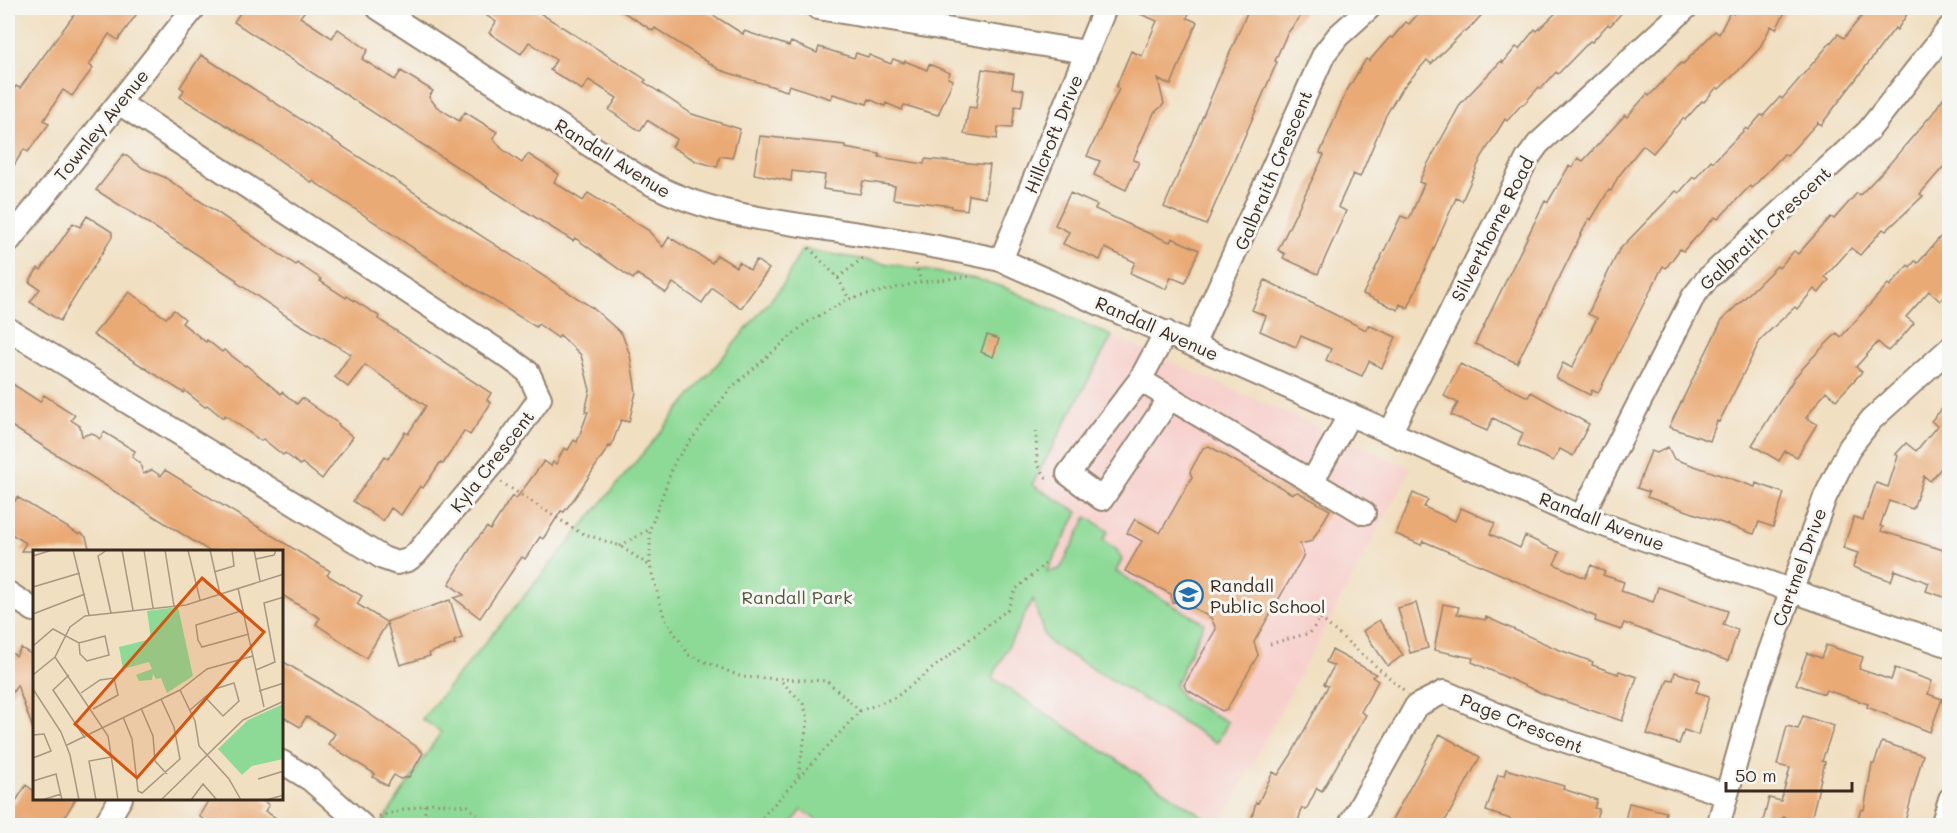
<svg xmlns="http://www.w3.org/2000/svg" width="1957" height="833" font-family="Mali,sans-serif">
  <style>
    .built { fill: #f7d0cc }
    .green { fill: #8dda97; stroke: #64825a; stroke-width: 1.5 }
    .building { fill: #eaaa76 }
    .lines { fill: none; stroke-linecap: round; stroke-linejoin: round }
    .minor-casing { stroke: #968470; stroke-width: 26 }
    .path { stroke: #968470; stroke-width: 3; stroke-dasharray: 1.5 4.5; stroke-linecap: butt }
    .minor { stroke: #fff; stroke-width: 22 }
    .labels { text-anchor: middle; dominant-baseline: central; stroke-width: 6; stroke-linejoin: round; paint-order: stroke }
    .street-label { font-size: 18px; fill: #3b2a1e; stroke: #f6f6f2 }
    .poi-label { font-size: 18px; fill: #3b2a1e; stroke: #f6f6f2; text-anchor: start }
    .park-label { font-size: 18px; fill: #50563c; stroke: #f6f6f2 }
    .inset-road { fill: none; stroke: #a89780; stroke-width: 1.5 }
    .view { fill: #d7540e; fill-opacity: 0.15; stroke: #d7540e; stroke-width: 3 }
    .inset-edge { fill: none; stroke: #3b2a1e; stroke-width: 3 }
  </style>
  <rect width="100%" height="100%" fill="#f6f6f2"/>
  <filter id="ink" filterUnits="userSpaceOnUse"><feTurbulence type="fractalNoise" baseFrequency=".0167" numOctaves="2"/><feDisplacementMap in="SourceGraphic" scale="12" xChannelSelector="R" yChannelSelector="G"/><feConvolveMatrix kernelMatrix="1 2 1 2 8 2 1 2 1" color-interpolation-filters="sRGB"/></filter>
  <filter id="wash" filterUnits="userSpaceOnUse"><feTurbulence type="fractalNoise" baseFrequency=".008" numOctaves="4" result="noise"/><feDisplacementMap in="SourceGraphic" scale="24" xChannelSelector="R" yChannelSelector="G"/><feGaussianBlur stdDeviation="1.35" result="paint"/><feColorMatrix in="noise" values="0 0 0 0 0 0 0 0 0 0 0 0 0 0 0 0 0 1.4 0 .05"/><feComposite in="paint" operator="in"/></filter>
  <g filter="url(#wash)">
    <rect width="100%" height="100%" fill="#f1dfc1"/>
    <!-- built -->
    <path class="built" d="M1112,336l299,132 -192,357 -227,-147 86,-166 -46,-27z
      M802,810l23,15 -36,1z"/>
    <!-- green -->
    <path class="green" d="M802,249l175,30 29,9 106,48 -80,149 46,27 -31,60 13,-3 27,-52 21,14 -5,9 14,10 5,9 -6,13 88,51 -29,62 7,13 46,24 -11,21 -166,-99 -7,-9 -11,-36 -41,79 224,147 -391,1 -23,-16 -13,16h-409l61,-94 -19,-13 360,-433z"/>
    <g id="blocks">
      <!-- building -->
      <path class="building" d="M79,8h62l-23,32 -9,-6 -20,31 4,3 -21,28 -9,-6 -19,30 5,4 -21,28 -4,-3 -16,26v-76l8,-13 4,2z
        M243,8h64l-7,9 32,21 6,-9 13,9 17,12 -6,9 33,21 6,-9 32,20 -4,6 8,10 22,14 6,-9 32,20 -4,6 9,11 20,14 6,-9 31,20 -5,8 29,19 5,-8 60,37 15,17 6,-10 43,26 5,-8 19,12 3,-5 11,8 6,-10 13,9 -28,39 -29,-20 -10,15 -29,-20 -7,10 -29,-19 -4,5 -58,-41 -2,3 -59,-37 -280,-182z
        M475,8h57l107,67 7,5 -2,2 48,32 48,15 -8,29 -12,-2 -3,11 -21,-6 -24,-14 5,-8 -30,-19 -7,11 -31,-21 8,-12 -28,-18 -7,10 -14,-9 -18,-11 6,-10 -27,-18 -8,12 -32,-21 7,-11z
        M617,8h85l41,26 1,-3 45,15 2,-4 26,11 2,-6 35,11 2,-5 12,4 1,-2 22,9 2,-5 11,4 1,-2 22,9 2,-6 21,9 -2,5 5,2 -15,35 -34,-10 -2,5 -16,-7 -1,3 -16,-7 -2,5 -34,-10 -2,5 -42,-14 -2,6 -67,-21 -65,-42 -2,3z
        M1126,8h65l-4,10 10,4 -26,63 -13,-6 6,25 -10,9 -21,47 6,2 -13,28 -32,-15 6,-14 -13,-5 32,-67 -3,-2 15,-36 11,5 15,-35z
        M1249,8h58l-20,26 -12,27 2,1 -71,163 -42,-18z
        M1423,8h65l-22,24 -2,-1 -33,33 -4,-4 -26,30 -15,25 -26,62 -7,-3 -15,33 8,4 -28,63 -35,-16 2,-4 -7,-4 46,-95 -4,-2 26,-61 20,-33 3,2 21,-24 2,1 14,-16 3,2z
        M1561,8h65l-16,18 -2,-2 -16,18 -2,-1 -32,33 -2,-2 -15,17 -2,-2 -16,18 -1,-1 -15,17 -2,-2 -24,39 -19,43 -6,-3 -48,110 -8,-4 -2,6 -35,-16 38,-78 8,3 15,-35 -5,-2 7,-15 35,-64 40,-42 2,2 13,-16 3,2 16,-20 2,2z
        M1736,8h40l9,4 -9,17 -5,-3 -12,23 -21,22 -19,18 -2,-2 -13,15 -2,-1 -17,19 -2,-2 -30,35 -10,-8 -25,32 -7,14 -2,-1 -18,30 -2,-2 -72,145 -42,-19 70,-143 3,1 21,-36 3,2 6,-10 5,3 42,-46 2,2 20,-23 2,2 32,-33 2,1 32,-33 4,3 11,-22 3,2z
        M1868,8h43l-14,22 -2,-2 -74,97 -3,-3 -31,34 -3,-2 -32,34 -2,-2 -32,33 -3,-2 -32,34 -3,-2 -14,19 -3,-2 -65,127 -6,-3 -2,5 -34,-17 7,-15 9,5 25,-50 -9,-4 31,-64 57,-59 3,2 14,-16 2,2 16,-19 2,2 33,-34 2,2 13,-15 2,1 17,-19 2,2 56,-65 6,4z
        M201,55l392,253 29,26 8,21 6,37 -7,30 -8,-2 -10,27 -2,-1 -33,50 -12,16 -3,-1 -18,28 -3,-2 -15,22 -3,-2 -5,7 -37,54 -26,-20 10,-3 -15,-11 25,-41 13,-16 3,3 22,-34 4,3 28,-38 7,5 2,-4 3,2 8,-16 4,2 6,-10 3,2 11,-30h-3l5,-22 -9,-35 -21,-20 -2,3 -20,-14 -2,3 -63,-39 -160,-107 -1,2 -57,-40 -75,-46 4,-7 -4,-3z
        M982,69l32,5 -2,14 12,2 -3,17 -6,-1 -3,22 -14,-1 -1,12 -33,-5 5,-27 7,1z
        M1950,88v71l-30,35 3,2 -37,35 -3,-2 -23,26 -9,-7 -26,29 4,3 -10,13 -5,-4 -17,20 -2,-2 -34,32 -42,83 -2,-1 -7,20 -41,-14 53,-107 55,-54 2,2 15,-17 4,3 33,-37 3,2 23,-26 3,2 25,-26 48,-56z
        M760,136l85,9v3l35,6 -1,3 45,7 1,-5 65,6 -5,33 -16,-3 -2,15 -15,-2v-2l-59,-7 2,-13 -32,-5 -3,13 -37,-5 2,-14 -33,-4 -1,10 -37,-7z
        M124,154l19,14 21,9 132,88 1,-2 24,16 -1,2 26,17 1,-2 32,20 -1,3 113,74 -4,7 4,3 -21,32 -6,-4 -21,33 -3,-1 -17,25 -3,-2 -19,29 -10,-7 -8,13 -30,-20 32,-45 3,3 17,-27 3,2 18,-28 -61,-41 -17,22 -13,-10 16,-23 -60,-35 -55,-37 1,-2 -141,-90z
        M1070,193l27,12 -2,4 46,21 29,12 2,-4 27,12 -14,33 -14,-6 -5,12 -36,-16 5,-11 -30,-14 -5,12 -37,-16 6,-12 -14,-7z
        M87,216l25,16v5l-52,84 -30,-19 10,-13 -11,-7 9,-14 3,2 32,-47 7,4z
        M1941,236l9,7v48l-10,10 -11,-10 -23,26 8,6 -11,13 -15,15 -10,-9 -22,25 6,5 -26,28 -10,-9 -20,27 11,6 -20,33 -12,-6 -6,10 -27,-16 43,-68 17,-19 25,-25 4,4 47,-53 2,2 18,-21 2,2 5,-6 3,2z
        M1265,280l101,50 2,-5 28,12 -14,31 -13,-7 -7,15 -36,-16 5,-11 -30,-13 -5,11 -36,-16 6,-15 -14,-6z
        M129,292l37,26 8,-8 11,9 -3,4 24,19 1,-2 15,12 2,-2 21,16 1,-1 35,29 1,-2 15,12 5,-6 37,26 -1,1 15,12 -31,42 -20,-16 -2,2 -15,-12 -2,2 -20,-16 -2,2 -36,-26 -2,3 -16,-13 -2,2 -20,-16 -1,2 -91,-58z
        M987,335l12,4 -6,18 -12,-5z
        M1460,364l68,33 3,-5 58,32 -16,32 -13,-7 -7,12 -35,-16 5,-12 -30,-15 -6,13 -36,-16 7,-12 -14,-7z
        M8,381l32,21 4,-7 31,20 -4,5 9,6 2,10 10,-3 8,6 4,-7 31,19 -3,6 8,6 3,11 9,-4 9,6 4,-6 165,101 -3,4 35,21 -5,8 29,18 64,-22 12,38 -8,3 1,3 -26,9 1,3 -30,9 -13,-42 -21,35 -50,-34 4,-6 -38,-23v-44h-73l-201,-127z
        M1942,409l6,5 2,-2v46l-20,23 -6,-5 -11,33 -24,-8 -9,25 3,1 -2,4 69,21v47l-24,-8 3,-8 -34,-13 -4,11 -38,-14 5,-14 -15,-5 11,-31 9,3 13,-37 12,4 10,-31 -2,-2 10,-11 10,8 21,-25 -6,-5z
        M1209,446l83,48 6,-2 32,18 -18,31 -12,3 4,11 -50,87 4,13 -31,54 -5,2 -36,-22 -2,-4 32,-56 -5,-11 -31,-18 -8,3 -1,-9 -46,-23 17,-30 -15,-8 8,-14 25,14 32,-56 -2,-5 13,-24z
        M1668,447l6,12 81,28 1,-4 28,10 -11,34 -14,-5 -5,12 -107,-37 2,-5 -12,-4 14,-37 6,2z
        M1413,493l15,7 -4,7 31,14 6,-13 34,15 -5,11 30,14 5,-12 35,16 -6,12 31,14 6,-13 14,7 -2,3 21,7 -3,9 32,11 5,-15 70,24 -5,14 15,5 -10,31 -104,-38 -3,7 -26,-9 1,-4 -107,-48 -66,-28 -2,4 -25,-11z
        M8,496l7,5 2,-4 61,37 3,-1 5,4 4,14h-69l5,-8 -18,-11z
        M1416,603l12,45 -18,5 -12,-45z
        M1443,604l16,3 -2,7 28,6 1,-3 71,32 36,13 -1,3 26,9 1,-3 18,6 -15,44 -81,-28 -69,-31 1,-4 -39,-8z
        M1379,620l24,35 -15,11 -25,-35z
        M1826,645l37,12 -4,12 32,11 4,-12 37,13 -4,13 14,5 -12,33 -63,-25 1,-3 -42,-14 -2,4 -28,-10 11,-31 14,5z
        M21,648l13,8 -1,73 -16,-44 -9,15v-50l8,6z
        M1332,650l44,24 -4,3 6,4 -17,31 5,3 -44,76 -5,-3 -11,22 -4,-2 -5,17h-26l-20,-4 5,-19 2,1 15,-31 5,3 13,-20 37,-69 -4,-2 10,-18 -8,-4z
        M282,661l77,46 58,40 6,6 -14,24 -9,2 -6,-4 -7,11 -14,-9 2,-3 -47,-30 7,-10 -26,-16 -3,-1 -6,10 -18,-11z
        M1675,672l25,8 -4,12 13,4 -11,39 -14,-5 -5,14 -32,-10 21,-55 5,1z
        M1803,716l31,10 -12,35 3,1 -15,62 -27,-7 -3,8h-18l7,-27 12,3 9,-33 -13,-3 10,-39 11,3z
        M1440,734l40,23 -32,59 -6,9h-53z
        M1882,742l41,13 -19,70h-48l5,-16 3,1 8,-46h2z
        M1506,769l58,17 -1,3 34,11 -3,8 5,1 -5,16h-66l-42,-14 12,-36 6,1z
        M26,785l8,6v7h42l-16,27h-52l5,-15 -2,-1z
        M210,798h49l10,7 -4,6 22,14h-77l-11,-9z
        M1629,803l37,9 -3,13h-39z"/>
    </g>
  </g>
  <g filter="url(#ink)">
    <use href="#blocks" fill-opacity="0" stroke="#968470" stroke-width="1.5"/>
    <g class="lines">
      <defs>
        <path id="minor" d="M378,8l261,169c62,37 131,43 201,54 54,8 108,17 161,29l580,257 369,129
          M818,8l268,44
          M8,242l186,-234
          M1001,260l104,-252
          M8,329l375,229 14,5 11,-3 8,-6 83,-98 41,-58 -12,-26 -19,-14 -390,-255
          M1166,332l-26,48 224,133
          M1193,345l131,-291 14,-18 31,-28
          M1140,380l-72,94 34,25 68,-101
          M1391,431l136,-272 11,-15 148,-136
          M1312,482l38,-68
          M1581,517l112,-220 14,-18 161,-148 82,-104
          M8,593l26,17
          M282,762l29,18 52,46
          M104,826l17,-28
          M1349,826l67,-120 28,-14 92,39 190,64
          M1718,826l38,-136 69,-193 25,-50 21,-27 79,-72
          M1942,826l8,-27"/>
      </defs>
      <!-- minor casing -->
      <use href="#minor" class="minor-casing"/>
      <!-- path -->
      <path class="path" d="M809,248l29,30 11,21
        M916,264l5,18
        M838,278l26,-21
        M1036,431l1,32 9,14h2
        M501,482l78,50 41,14 30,20
        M620,546l30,-17
        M1270,644l40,-11 10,-15 86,74
        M782,682l21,21 5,15 -10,58
        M860,711l-33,-30 -85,-4 -53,-22 -25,-38 -14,-51v-37l25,-68 55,-72 76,-66 43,-24 72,-17 52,-6
        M425,805v21
        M379,816l54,-13 35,3 20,20
        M754,826l106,-115 36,-14 111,-87 9,-21 29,-25"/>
      <!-- minor -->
      <use href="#minor" class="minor"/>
    </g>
  </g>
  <!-- icons -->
  <defs>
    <symbol id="school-ring" viewBox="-11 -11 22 22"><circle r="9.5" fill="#f6f6f2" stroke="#1f6fb2" stroke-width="1.5"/><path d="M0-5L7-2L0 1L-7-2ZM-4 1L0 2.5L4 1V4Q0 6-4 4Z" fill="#1f6fb2"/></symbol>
  </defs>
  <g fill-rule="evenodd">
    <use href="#school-ring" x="1172" y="578" width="33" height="33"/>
  </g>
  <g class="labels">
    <!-- street labels -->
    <g class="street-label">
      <text transform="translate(101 125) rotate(-51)">Townley Avenue</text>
      <text transform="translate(1053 134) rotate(-68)">Hillcroft Drive</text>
      <text transform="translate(613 158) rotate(32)">Randall Avenue</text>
      <text transform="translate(1273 170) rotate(-67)">Galbraith Crescent</text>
      <text transform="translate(1765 228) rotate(-43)">Galbraith Crescent</text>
      <text transform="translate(1492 229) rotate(-63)">Silverthorne Road</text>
      <text transform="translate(1157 328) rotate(24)">Randall Avenue</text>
      <text transform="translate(492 461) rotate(-52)">Kyla Crescent</text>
      <text transform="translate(1602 521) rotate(21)">Randall Avenue</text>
      <text transform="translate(1799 567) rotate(-70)">Cartmel Drive</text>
      <text transform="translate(1522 723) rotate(22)">Page Crescent</text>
    </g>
    <!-- poi labels -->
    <g class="poi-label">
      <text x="1210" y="585">Randall<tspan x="1210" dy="21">Public School</tspan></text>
    </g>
    <!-- park labels -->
    <g class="park-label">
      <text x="797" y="597">Randall Park</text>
    </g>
  </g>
  <!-- overview -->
  <g transform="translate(33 550)">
    <rect width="250" height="250" fill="#f1dfc1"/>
    <path d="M145,57l15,69 -26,17 -6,-15 -5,1 -3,-5 -1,6 -13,1 -3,-6 -6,2 22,-8 -3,-7 -26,7 -4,-22 32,-8 -4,-28zM250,154v55l-31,7 -10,9 -24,-26 30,-29z" fill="#8dda97"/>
    <path class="inset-road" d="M40,0l16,65M74,0l-9,6 13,57M89,0l11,60M111,0l9,58M132,0l9,56M155,0l12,50M177,0l10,44M221,0l6,31M0,6l19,-6M223,9l18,-4 2,-5M181,22l20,-6 -2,-16M0,37l47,-14M205,38l26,119M211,60l-48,15 2,15 4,7 47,-13M0,64l52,-20M0,96l20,-17 26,14 26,-7 4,19 -22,6 -7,-7 -1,-11M22,107l53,79 10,64M223,120l19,-8 -11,-59 20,-6M0,125l22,-18 15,-30 15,-11 101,-11 98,-31M36,125l-16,15 32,48M0,139l28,43 9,23 9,45M147,140l15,31 4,25 30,33 12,21M226,141l25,-8M48,143l19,-13 14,-2 4,17 -25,14M108,158l12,28 2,25 12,13M157,160l15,-13 18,19 16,-15 -5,-18 -19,6 -10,8M90,167l9,22 6,52 4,2 38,-34 -6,-32 -13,-28M0,185l11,-1 7,17 -18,7M34,195l113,-55 27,-21 46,-13M225,229l26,-8M0,231l23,-7 6,26M9,250l19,-6M63,250l-7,-39 22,-4M128,250l82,-80 41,-19M158,250l12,-16 14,16M233,250l18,-5"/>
    <path class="view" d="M169,28l62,54 -127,146 -62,-54z"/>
    <rect width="250" height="250" class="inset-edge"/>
  </g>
  <!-- margin -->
  <rect width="1957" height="833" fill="none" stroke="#f6f6f2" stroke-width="30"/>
  <!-- scale -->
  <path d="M1726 782v9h126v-9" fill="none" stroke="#3b2a1e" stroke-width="3"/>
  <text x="1735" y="782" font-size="18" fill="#3b2a1e" stroke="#f6f6f2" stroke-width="4.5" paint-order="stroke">50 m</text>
</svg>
